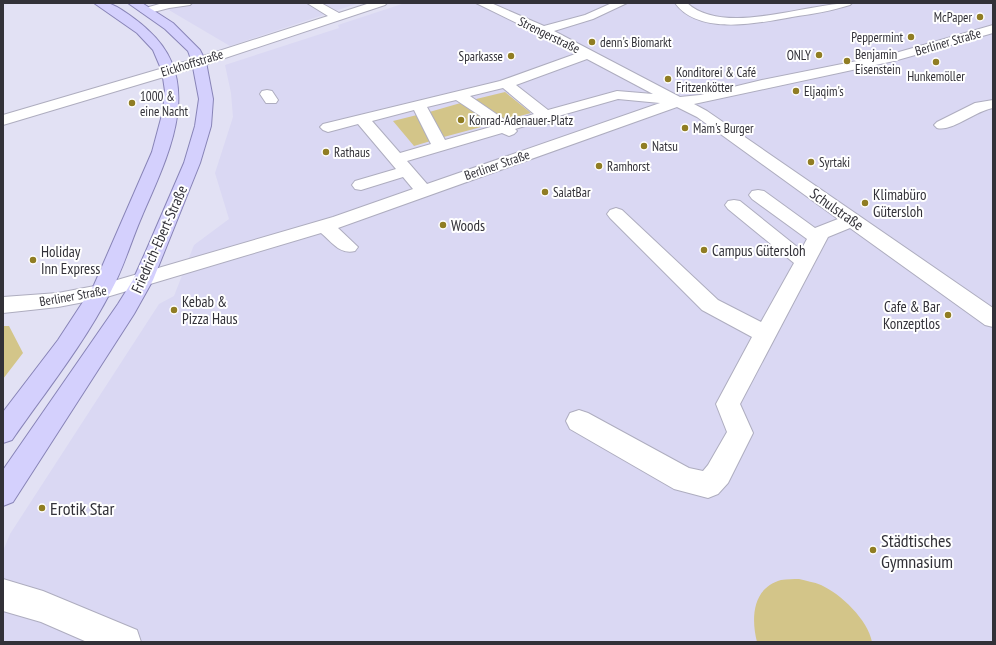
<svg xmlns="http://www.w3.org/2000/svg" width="996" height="645" font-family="'PT Sans Narrow',sans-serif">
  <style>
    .built { fill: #dad8f3 }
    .green { fill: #d3c589 }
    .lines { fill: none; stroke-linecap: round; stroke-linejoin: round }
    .minor-casing { stroke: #aeadbf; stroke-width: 2 }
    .major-casing { stroke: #8884b7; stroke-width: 2 }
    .minor { fill: #fff; fill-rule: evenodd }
    .major { fill: #d4d0fd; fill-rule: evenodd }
    .poi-dot { fill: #907d23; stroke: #fff; stroke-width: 1.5 }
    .labels { text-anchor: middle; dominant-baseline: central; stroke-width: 4; stroke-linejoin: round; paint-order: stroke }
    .far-poi-label { font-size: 13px; fill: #323138; stroke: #fff; text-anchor: start }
    .far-street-label { font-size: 13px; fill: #323138; stroke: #fff }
    .poi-label { font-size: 15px; fill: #323138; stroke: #fff; text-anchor: start }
    .street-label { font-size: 15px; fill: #323138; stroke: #fff }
    .near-poi-label { font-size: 18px; fill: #323138; stroke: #fff; text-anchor: start }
  </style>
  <rect width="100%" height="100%" fill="#e2e1f4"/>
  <!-- built -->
  <path class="built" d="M157,3h202l-129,43z
    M405,3h588v639h-990v-91l7,-17 149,-230 15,-8 20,-51 35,-26 -14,-46 18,-56 -2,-24 -6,-28 114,-37 -1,-3z"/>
  <!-- green -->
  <path class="green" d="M505,92l26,21 -29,8 -34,-20z
    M464,102l32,21 -56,15 -14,-25z
    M421,114l13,26 -20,6 -21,-25z
    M3,326h6l14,27 -20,26z
    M799,579c7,2 15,3 22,6 20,9 47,35 51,57h-115c-6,-23 -5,-54 24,-62 6,-1 13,-1 18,-1z"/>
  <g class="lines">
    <defs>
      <path id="minor" d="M163,3h29l-2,2 -21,3 -23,6 -6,-3 2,-2z
        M307,3h14l18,10 31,-10h17l-2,2 -181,60 -201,60v-10l191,-56 134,-43z
        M476,3h15l53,23 41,-11 27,-12h15l-34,16 -39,12 126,66 20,-2 62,-15 130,-26 101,-29v8l-99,28 -200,43 13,7 286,197v19l-8,-2 -135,-97 -22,9 -88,167 13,29 -25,50 -10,11 -10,4 -34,-9 -104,-60 -4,-8 4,-8 9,-3 9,3 101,55 14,3 5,-6 19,-33 -11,-28 36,-67 -50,-27 -92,-92 -3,-4 3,-4 6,-2 6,2 96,90 43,22 33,-59 -66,-54 -3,-4 3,-4 6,-1 6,1 61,49 6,-11 -55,-40 -3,-4 3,-4 6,-1 6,1 51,37 23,-9 -141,-102 -20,-10 -339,121 20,19 -3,4c-15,4 -23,-9 -34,-18l-221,66 -42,8 -55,6v-16l55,-4 42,-8 233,-68 80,-28 -10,-12 -42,13 -6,-1 -3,-4 3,-4 41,-12 -38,-45 -30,8 -5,-2 -3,-3 3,-3 177,-43 78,-28zM587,59l66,35 -36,-3 -69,19 -32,-25zM503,88l31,26 -26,8 -38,-26zM618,99l42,4 -233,81 -20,-23 95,-28 7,3 5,-2 3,-3 -2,-2 27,-8 7,3 5,-2 3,-3 -2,-2zM456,100l38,25v1l-49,14 -18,-33zM414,110l17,34 -31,9 -28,-32z
        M675,3h12c38,34 118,0 165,0l-2,2c-19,6 -38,9 -58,12 -33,6 -93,19 -117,-14z
        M267,90l5,1 6,9 -2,3h-10l-6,-9 2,-3z
        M993,100v8c-18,3 -41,24 -56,20l-3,-3 3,-3 38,-19z
        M3,579l40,12 94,39 4,12h-54l-46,-20 -38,-11z"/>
      <path id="major" d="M94,3c4,0 9,-1 13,0 11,2 34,20 42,28 57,52 18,127 -7,185 -11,25 -18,51 -31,75 -27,53 -65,100 -99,149l-9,3v-31l55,-72 36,-55 58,-133 11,-41 2,-20 -3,-20 -9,-21 -16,-17z
        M128,3h14l31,20 27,27 6,12 7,37 -2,27 -11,37 -47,117 -19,34 -121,188 -10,4v-36l115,-166 15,-24 13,-29 38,-88 11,-37 4,-27 -7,-37 -4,-11 -23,-22z"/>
    </defs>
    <!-- minor casing -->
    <use href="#minor" class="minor-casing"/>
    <!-- major casing -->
    <use href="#major" class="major-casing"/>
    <!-- minor -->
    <use href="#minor" class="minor"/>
    <!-- major -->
    <use href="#major" class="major"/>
  </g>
  <!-- markers -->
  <g class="poi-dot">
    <circle cx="980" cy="17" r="4"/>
    <circle cx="911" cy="37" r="4"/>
    <circle cx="592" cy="42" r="4"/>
    <circle cx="819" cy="55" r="4"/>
    <circle cx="511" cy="56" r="4"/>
    <circle cx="847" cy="61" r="4"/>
    <circle cx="936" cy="62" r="4"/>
    <circle cx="668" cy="79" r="4"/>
    <circle cx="796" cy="91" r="4"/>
    <circle cx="132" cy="103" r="4"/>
    <circle cx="461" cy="120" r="4"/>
    <circle cx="685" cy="128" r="4"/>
    <circle cx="644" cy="146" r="4"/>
    <circle cx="326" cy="152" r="4"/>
    <circle cx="811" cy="162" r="4"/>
    <circle cx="599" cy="166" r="4"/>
    <circle cx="545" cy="192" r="4"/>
    <circle cx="865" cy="203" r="4"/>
    <circle cx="443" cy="225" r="4"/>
    <circle cx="704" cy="250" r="4"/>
    <circle cx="33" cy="260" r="4"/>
    <circle cx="174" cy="310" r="4"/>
    <circle cx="948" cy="315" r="4"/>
    <circle cx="42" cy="508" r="4"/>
    <circle cx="873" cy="550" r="4"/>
  </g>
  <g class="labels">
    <!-- far-poi labels -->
    <g class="far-poi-label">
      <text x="972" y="17" text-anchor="end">McPaper</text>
      <text x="903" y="37" text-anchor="end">Peppermint</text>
      <text x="600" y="42">denn's Biomarkt</text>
      <text x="855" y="54">Benjamin<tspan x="855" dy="15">Eisenstein</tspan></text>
      <text x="811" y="55" text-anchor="end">ONLY</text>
      <text x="503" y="56" text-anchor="end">Sparkasse</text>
      <text x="676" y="72">Konditorei &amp; Café<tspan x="676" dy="15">Fritzenkötter</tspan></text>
      <text x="936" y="76" text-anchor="middle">Hunkemöller</text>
      <text x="804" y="91">Eljaqim's</text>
      <text x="140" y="96">1000 &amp;<tspan x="140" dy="15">eine Nacht</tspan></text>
      <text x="469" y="120">Konrad-Adenauer-Platz</text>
      <text x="693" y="128">Mam's Burger</text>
      <text x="652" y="146">Natsu</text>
      <text x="334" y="152">Rathaus</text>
      <text x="819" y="162">Syrtaki</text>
      <text x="607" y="166">Ramhorst</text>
      <text x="553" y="192">SalatBar</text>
    </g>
    <!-- far-street labels -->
    <g class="far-street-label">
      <text transform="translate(549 35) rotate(26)">Strengerstraße</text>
      <text transform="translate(948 42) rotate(-16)">Berliner Straße</text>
      <text transform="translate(192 63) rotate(-17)">Eickhoffstraße</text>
      <text transform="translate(497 165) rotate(-19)">Berliner Straße</text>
      <text transform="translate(73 296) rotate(-10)">Berliner Straße</text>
    </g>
    <!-- poi labels -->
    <g class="poi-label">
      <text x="873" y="194">Klimabüro<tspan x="873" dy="17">Gütersloh</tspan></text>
      <text x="451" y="225">Woods</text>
      <text x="712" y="250">Campus Gütersloh</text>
      <text x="41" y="251">Holiday<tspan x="41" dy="17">Inn Express</tspan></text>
      <text x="182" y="301">Kebab &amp;<tspan x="182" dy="17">Pizza Haus</tspan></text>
      <text x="940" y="306" text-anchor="end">Cafe &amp; Bar<tspan x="940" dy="17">Konzeptlos</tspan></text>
    </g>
    <!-- street labels -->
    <g class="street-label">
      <text transform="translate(837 209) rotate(35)">Schulstraße</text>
      <text transform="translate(159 239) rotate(-66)">Friedrich-Ebert-Straße</text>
    </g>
    <!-- near-poi labels -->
    <g class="near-poi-label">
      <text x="50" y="508">Erotik Star</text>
      <text x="881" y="540">Städtisches<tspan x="881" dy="21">Gymnasium</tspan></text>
    </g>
  </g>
  <!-- border -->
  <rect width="996" height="645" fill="none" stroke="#323138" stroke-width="8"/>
</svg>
